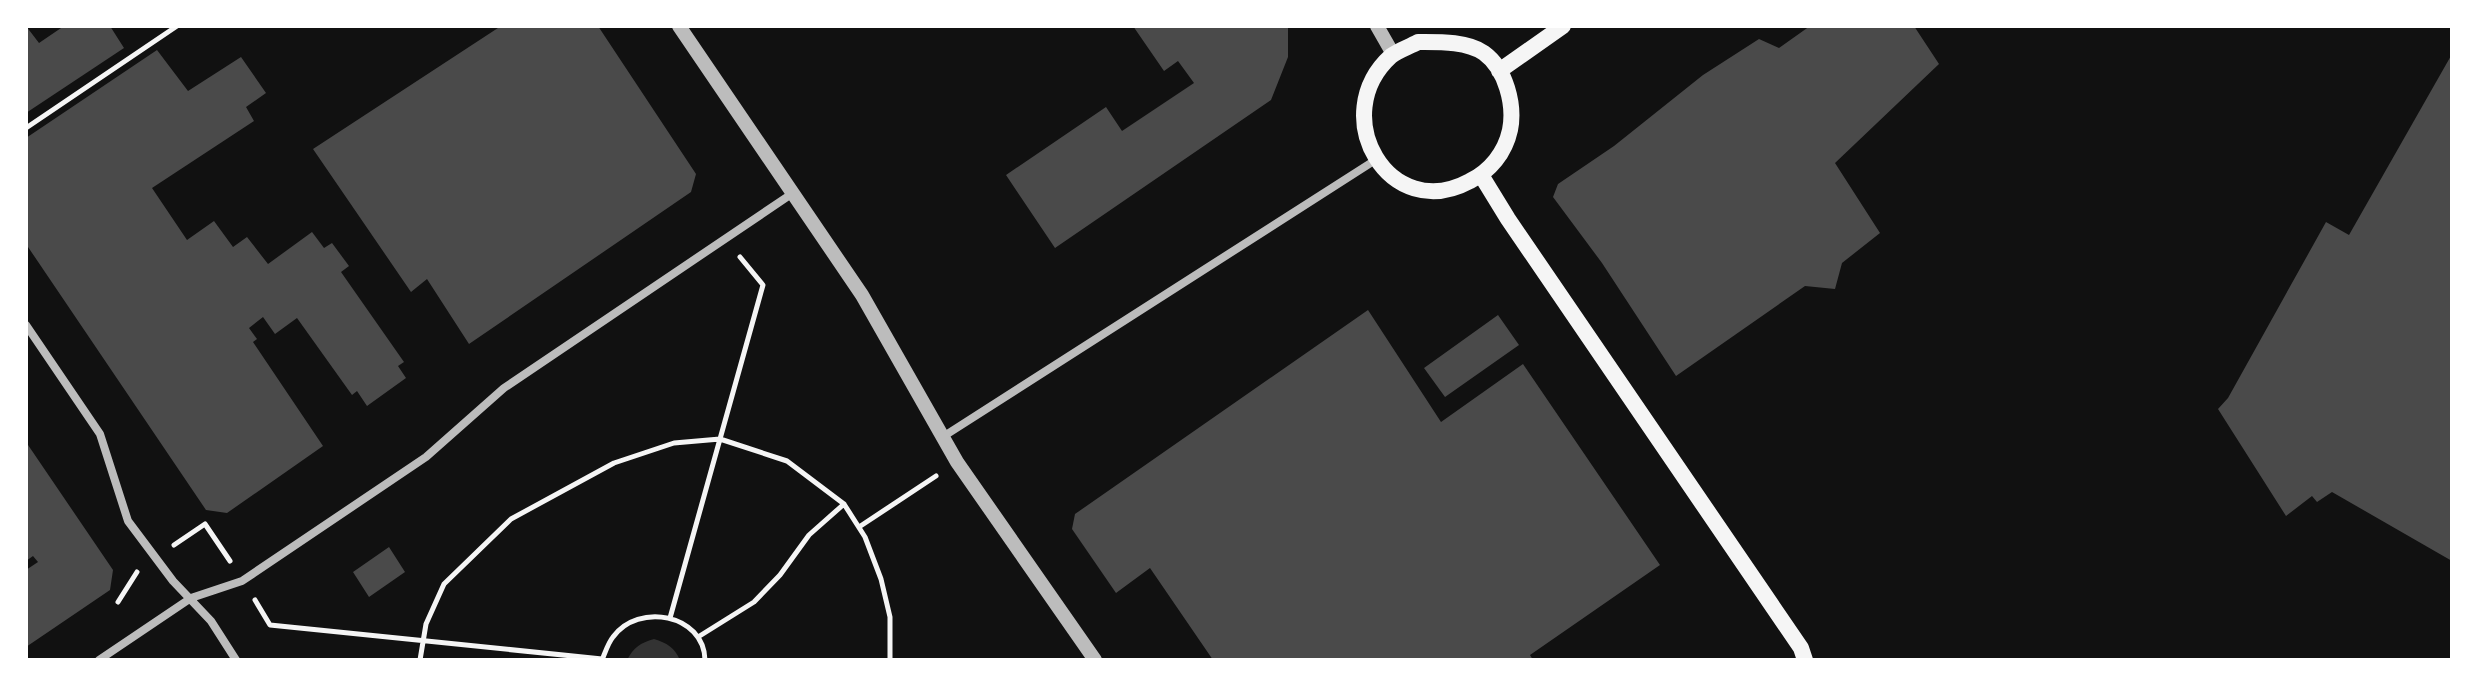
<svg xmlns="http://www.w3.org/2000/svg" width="2478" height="686" font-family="Poppins,sans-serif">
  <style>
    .water { fill: #333 }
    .building { fill: #4a4a4a }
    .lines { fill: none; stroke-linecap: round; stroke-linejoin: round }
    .path { stroke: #f5f5f5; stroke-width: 5 }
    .minor { stroke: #bcbcbc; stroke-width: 8 }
    .tertiary { stroke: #bcbcbc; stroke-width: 14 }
    .secondary { stroke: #f5f5f5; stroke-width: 16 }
  </style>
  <rect width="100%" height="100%" fill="#111"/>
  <!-- water -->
  <path class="water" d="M654,639c13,4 20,8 26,21h-53c7,-13 13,-17 27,-21z"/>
  <!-- building -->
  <path class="building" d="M26,26l13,17 25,-17h46l14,22 -98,65z
    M501,26h97l98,148 -5,18 -222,152 -42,-65 -16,13 -98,-143z
    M1133,26h155v31l-17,43 -216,148 -49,-73 100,-68 16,24 72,-48 -16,-22 -14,10z
    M1810,26h104l25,38 -104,99 45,70 -38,30 -7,26 -30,-3 -129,90 -74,-113 -49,-66 5,-13 56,-38 89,-71 56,-36 20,9z
    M157,50l31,41 53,-34 25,36 -20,14 8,14 -102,67 35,52 27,-19 19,26 14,-10 21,27 44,-32 12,16 8,-5 17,23 -8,6 63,90 -6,4 8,12 -39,28 -10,-15 -5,4 -55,-77 -22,16 -12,-17 -14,11 8,11 -4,3 70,104 -96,67 -21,-3 -180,-266v-106z
    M2452,54v507l-120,-69 -15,10 -5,-6 -26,20 -68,-107 10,-11 98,-176 23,13z
    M1368,310l73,112 82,-58 137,201 -130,90 3,5h-320l-63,-92 -34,25 -44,-64 3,-15z
    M1498,315l21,30 -74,52 -21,-29z
    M26,442l87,128 -3,20 -84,57v-77l12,-8 -5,-6 -7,5z
    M389,547l16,25 -36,25 -16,-25z"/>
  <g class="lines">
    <!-- path -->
    <path class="path" d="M26,128l151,-102
      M859,527l77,-51
      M174,545l31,-21 25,37
      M255,600l15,25 332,34
      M118,602l19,-30
      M670,618l93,-333 -23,-28
      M698,637l56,-35 26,-27 29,-40 35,-31
      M420,660l6,-36 18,-40 67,-65 103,-56 60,-20 46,-4 67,22 57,43 21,33 16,42 9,38v43
      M602,660c3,-7 6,-17 11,-23 25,-35 91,-23 92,23"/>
    <!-- minor -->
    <path class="minor" d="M26,325l74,109 28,87 45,60 38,40 25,39
      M941,438l436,-279
      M99,660l92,-62 51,-17 184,-124 78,-69 289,-195"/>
    <!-- tertiary -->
    <path class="tertiary" d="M679,26l183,269 95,167 138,198
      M1377,26l16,28"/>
    <!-- secondary -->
    <path class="secondary" d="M1418,42c20,0 49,-1 66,11 22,16 31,52 26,77 -5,23 -20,41 -40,51 -81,44 -144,-66 -79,-125 8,-6 18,-9 27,-14z
      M1499,71l64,-45
      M1481,175l27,44 293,429 4,12"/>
  </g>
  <!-- border -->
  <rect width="2478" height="686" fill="none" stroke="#ffffff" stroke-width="56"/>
</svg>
